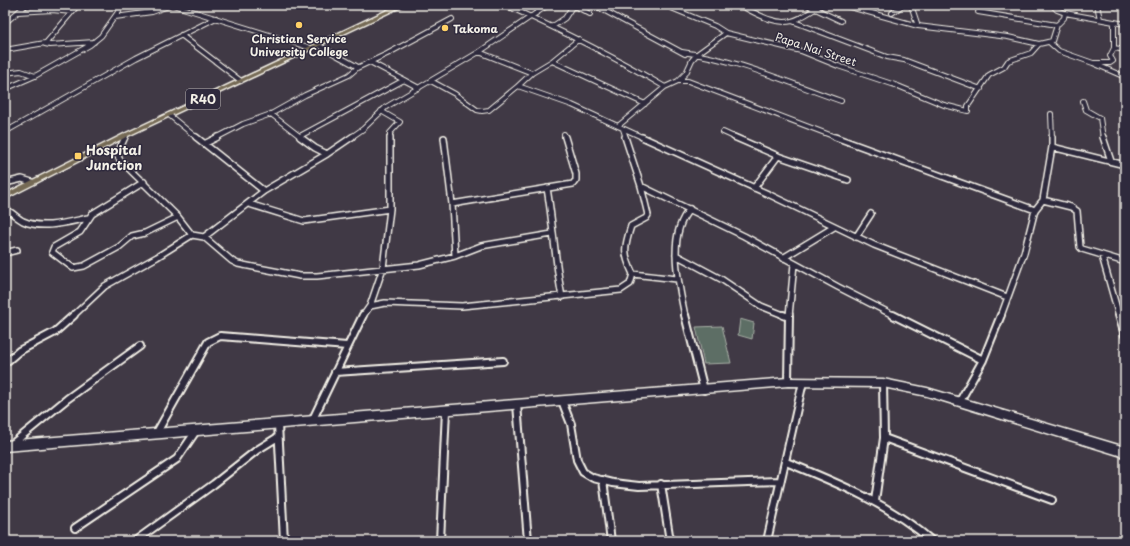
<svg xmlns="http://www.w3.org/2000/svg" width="1130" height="546" font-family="'Playpen Sans',sans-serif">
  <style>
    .green { fill: #5d6e65; stroke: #a8b0a6 }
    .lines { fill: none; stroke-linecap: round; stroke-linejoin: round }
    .street-far2-casing { stroke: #f4f1e8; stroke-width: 6 }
    .street-far1-casing { stroke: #f4f1e8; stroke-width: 8 }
    .street-casing { stroke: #f4f1e8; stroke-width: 10 }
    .secondary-casing { stroke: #f4f1e8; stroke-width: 3 }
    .primary-casing { stroke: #f4f1e8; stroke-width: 3 }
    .street-far2 { stroke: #2f2a3d; stroke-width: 4 }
    .street-far1 { stroke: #2f2a3d; stroke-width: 5 }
    .street { stroke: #2f2a3d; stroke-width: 6 }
    .secondary { fill: #2f2a3d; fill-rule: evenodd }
    .primary { fill: #756a55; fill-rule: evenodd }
    .poi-dot { fill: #ffd166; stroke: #2f2a3d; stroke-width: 1.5 }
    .labels { text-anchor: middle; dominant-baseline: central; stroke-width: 3; stroke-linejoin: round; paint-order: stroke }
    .far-poi-label { font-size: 11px; font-weight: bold; fill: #f4f1e8; stroke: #2f2a3d; text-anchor: start }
    .far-street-label { font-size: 11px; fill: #f4f1e8; stroke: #2f2a3d }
    .shield { fill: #2f2a3d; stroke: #b9b5b5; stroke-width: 1 }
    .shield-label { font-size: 12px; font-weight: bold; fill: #f4f1e8 }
    .poi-label { font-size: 13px; font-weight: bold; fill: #f4f1e8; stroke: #2f2a3d; text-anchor: start }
  </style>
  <rect width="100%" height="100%" fill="#403945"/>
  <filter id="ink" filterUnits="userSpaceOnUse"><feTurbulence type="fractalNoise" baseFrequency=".025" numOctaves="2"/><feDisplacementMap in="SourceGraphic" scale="8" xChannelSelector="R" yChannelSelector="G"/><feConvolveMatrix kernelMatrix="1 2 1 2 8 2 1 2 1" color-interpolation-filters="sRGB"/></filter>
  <g filter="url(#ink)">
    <!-- green -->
    <path class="green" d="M740,319l14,4 -2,16 -14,-4z
      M722,326l9,37 -27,1 -8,-37z"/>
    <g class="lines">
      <defs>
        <path id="street-far2" d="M78,5l-33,39 5,1 44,-3
          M173,5l138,43
          M505,5c55,25 108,51 160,82l13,-6 8,-8 6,-13 5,-6 29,-21
          M594,5l91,49
          M664,5l51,21 11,7 75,18 37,15 60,20 46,19 24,6v-5l21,-31 15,-8 4,-6 23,-8 8,-9 13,-3 5,-16 7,-7 1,-5
          M739,5c15,7 36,21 53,16 11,-3 20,-11 30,-16
          M807,5l34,16
          M843,5l75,21 90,11 31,7
          M911,5l7,21
          M1052,5l5,5 8,3 60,11
          M1097,5l3,14
          M18,12l34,-2 20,2
          M978,12l79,13
          M892,13l11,-8
          M115,17l37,-5 19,-7
          M792,21l95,36 17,3 77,29
          M5,23l21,-18
          M553,26l12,-8 7,-11h5l13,7
          M181,35l60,46
          M1049,42l10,9 34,12 32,14
          M318,45l40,22
          M1114,48l11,2
          M5,50l40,-7
          M479,52l53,21 20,-12 27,-22
          M682,52c54,7 107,31 159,49
          M552,61l93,43
          M370,62l49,26
          M1094,63h16l3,-2 -3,-5 4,-8v-26
          M5,73l16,-2 14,5
          M431,81l24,13 22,16 5,1 7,-1 29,-24 54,19 72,33
          M678,81h10l150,57
          M518,86l14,-13
          M5,89l30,-13 55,-31 11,-9 22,-31
          M1083,101l3,9 14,8 3,20
          M381,111l19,11 -10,11v5
          M271,114l31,24
          M1051,114l1,24
          M169,115l28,23
          M618,126l47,-39
          M623,129l3,9
          M5,132l131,-74 80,-40
          M723,132l13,6
          M564,134l1,4
          M300,136l104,-56
          M125,138l1,-3
          M216,138l27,-14 28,-10 34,-19 44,-20 8,-7 30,-14 65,-35
          M350,138l13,-9 23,-22 93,-55 69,-47"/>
        <path id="street-far1" d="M125,137l-8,18 3,5 58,57 14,18 12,2 28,24 6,3 62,12h17l102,-11 36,-9 26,-10 71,-12
          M196,137l68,54
          M300,137l15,11 12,6
          M625,137l16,49 7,29 -2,3 -15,8c-7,22 -8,27 2,48l44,5
          M642,137l126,57 106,51 133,52
          M734,137l44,19 70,24
          M835,137l200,73
          M1103,137l8,24
          M444,138l8,66 3,52
          M206,143l12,-6
          M1052,147l73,18
          M144,182l-52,32 -12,18 -26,15 -2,5 21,16 11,-2 35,-19 13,-11 13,-3 33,-16
          M5,183l17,-4 10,3
          M641,186l103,50 94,51 57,29
          M547,188c6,36 8,73 15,109
          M754,188l24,-32
          M1043,200l28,7 6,4 3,36 2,2 43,13
          M249,204l55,17 86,-12
          M452,204l121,-20 3,-4v-6l-11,-37
          M5,209c7,3 12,9 18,12 20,9 45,1 65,-3
          M204,237l60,-46 63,-37 25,-17
          M856,237l15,-23
          M5,253l12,-3
          M676,255l45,24 40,27 25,10
          M1102,256l17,60
          M783,258l51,-31
          M370,306l13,-38 7,-59v-72
          M73,316l32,-30 52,-29 35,-22
          M363,316l7,-10 15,-3 77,3 159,-16 9,-6 3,-10
          M685,316c-6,-30 -19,-82 5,-107
          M789,316l5,-52
          M1001,316l23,-63 11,-43 8,-10 9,-53v-10"/>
        <path id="street" d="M685,315l19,75
          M783,315l6,2
          M893,315l90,45
          M1119,315l6,20
          M5,363l14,-12 36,-19 19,-17
          M335,372l168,-11
          M788,382l1,-67
          M562,401l9,23 6,36 6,12 10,6 20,5 26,3 140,-5
          M960,401l23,-41 18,-45
          M517,404l11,137
          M312,421l51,-106
          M278,424l6,117
          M156,434l52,-92 12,-6 127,10
          M884,438l168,62
          M12,444l55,-45 73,-53
          M786,462c52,21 103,42 146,79
          M603,480l8,61
          M661,484l9,57
          M875,501l9,-63 -1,-55
          M75,528l102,-69 19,-28
          M135,541l79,-57 43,-34 21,-13
          M440,541l6,-131
          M767,541l36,-159"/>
        <path id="secondary" d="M788,378l95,1 44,9 198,59v10l-198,-61 -44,-9 -95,-1 -783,65v-10z"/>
        <path id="primary" d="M398,5h7l-277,131 -123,63v-5l119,-60z"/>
      </defs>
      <!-- street-far2 casing -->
      <use href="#street-far2" class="street-far2-casing"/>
      <!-- street-far1 casing -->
      <use href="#street-far1" class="street-far1-casing"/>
      <!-- street casing -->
      <use href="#street" class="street-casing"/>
      <!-- secondary casing -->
      <use href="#secondary" class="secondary-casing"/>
      <!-- primary casing -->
      <use href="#primary" class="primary-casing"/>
      <!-- street-far2 -->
      <use href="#street-far2" class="street-far2"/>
      <!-- street-far1 -->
      <use href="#street-far1" class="street-far1"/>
      <!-- street -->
      <use href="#street" class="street"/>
      <!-- secondary -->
      <use href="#secondary" class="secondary"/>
      <!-- primary -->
      <use href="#primary" class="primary"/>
    </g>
  </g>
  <!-- markers -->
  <g class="poi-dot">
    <circle cx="299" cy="25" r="4"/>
    <circle cx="445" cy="28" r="4"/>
    <rect x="74" y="152" width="8" height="8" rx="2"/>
  </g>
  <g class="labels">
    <!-- far-poi labels -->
    <g class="far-poi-label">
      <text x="453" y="28">Takoma</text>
      <text x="299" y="38" text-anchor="middle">Christian Service<tspan x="299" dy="13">University College</tspan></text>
    </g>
    <!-- far-street labels -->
    <g class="far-street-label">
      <text transform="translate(816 49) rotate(18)">Papa Nai Street</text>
    </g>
    <!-- shield labels -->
    <rect class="shield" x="186" y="89" width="34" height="20" rx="3"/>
    <g class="shield-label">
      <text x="203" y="99">R40</text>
    </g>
    <!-- poi labels -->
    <g class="poi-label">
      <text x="86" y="149">Hospital<tspan x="86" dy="15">Junction</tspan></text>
    </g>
  </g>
  <!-- margin -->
  <rect width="1130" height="546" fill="none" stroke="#2f2a3d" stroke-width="20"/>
  <rect x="10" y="10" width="1110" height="526" fill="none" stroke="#f4f1e8" stroke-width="1.5" filter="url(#ink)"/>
</svg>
